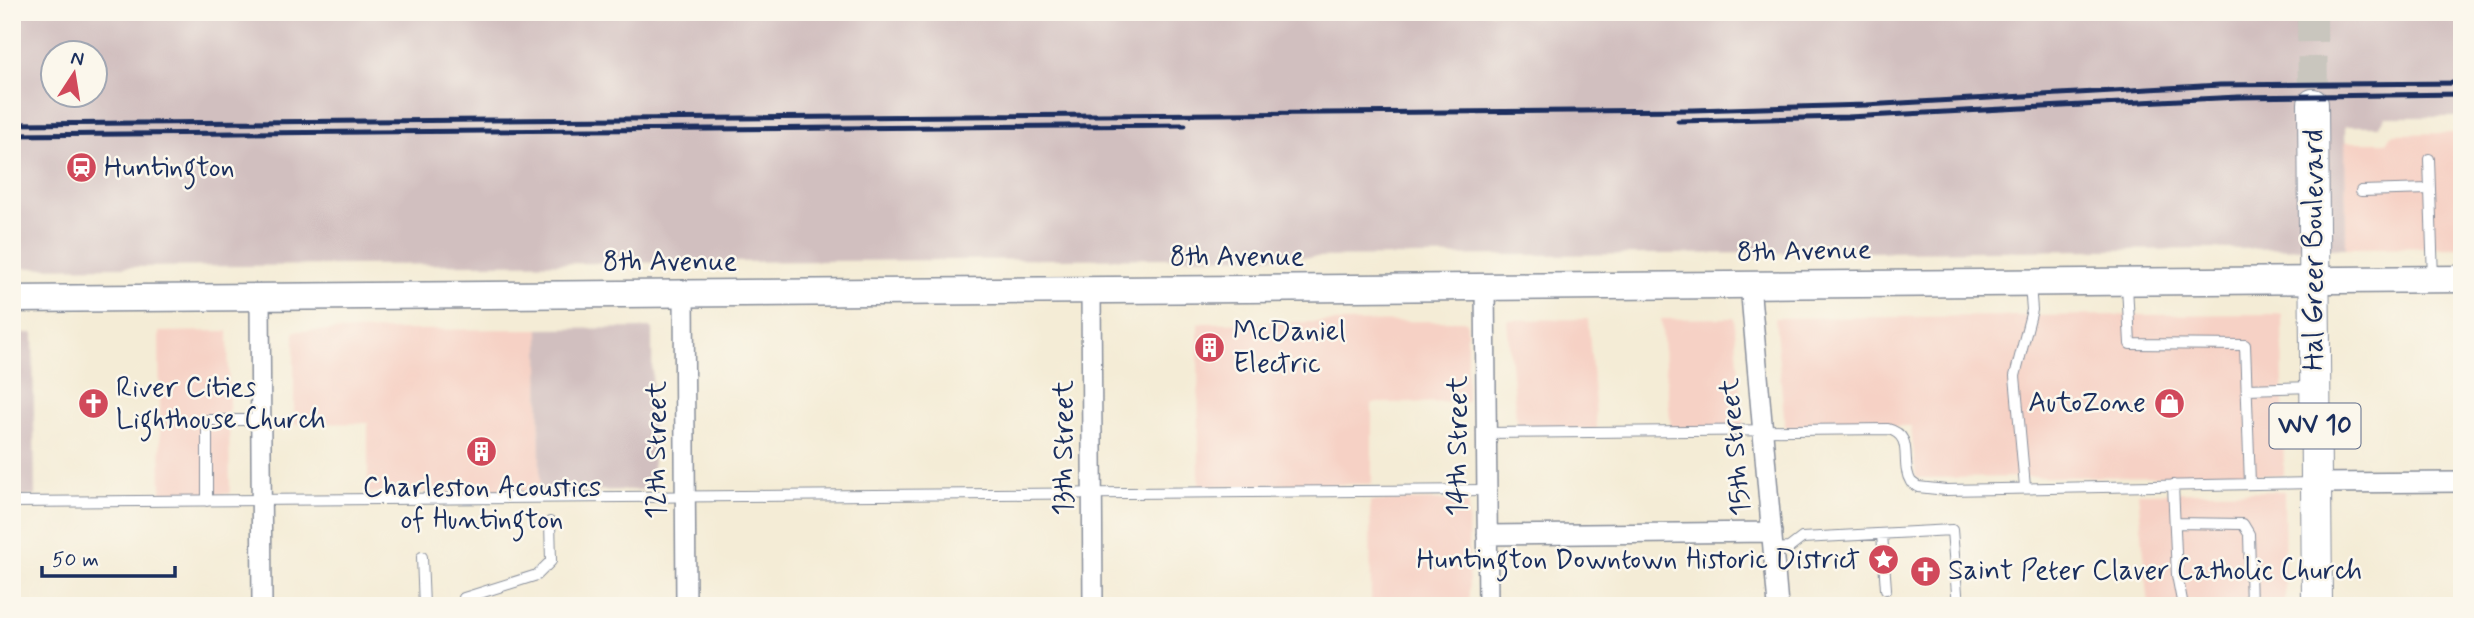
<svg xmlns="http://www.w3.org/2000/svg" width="2474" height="618" font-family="Mynerve,sans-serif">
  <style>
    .built { fill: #f6d1c5 }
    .industrial { fill: #d1bfbf; fill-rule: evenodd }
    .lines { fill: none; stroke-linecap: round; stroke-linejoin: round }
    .primary-tunnel { stroke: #c9c6be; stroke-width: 30; stroke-dasharray: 30 15; stroke-linecap: butt }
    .service-casing { stroke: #888e9a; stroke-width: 12 }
    .minor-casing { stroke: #888e9a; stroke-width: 22 }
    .secondary-casing { stroke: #888e9a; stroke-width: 29 }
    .primary-casing { stroke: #888e9a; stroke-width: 32 }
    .service { stroke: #fff; stroke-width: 10 }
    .minor { stroke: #fff; stroke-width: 19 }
    .secondary { stroke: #fff; stroke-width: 26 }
    .primary { stroke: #fff; stroke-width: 30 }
    .rail { stroke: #1b2f5e; stroke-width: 5 }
    .labels { text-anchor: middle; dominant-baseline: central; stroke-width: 5; stroke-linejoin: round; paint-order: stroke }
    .shield { fill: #fbf7ec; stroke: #5e6b89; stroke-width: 2 }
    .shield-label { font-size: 26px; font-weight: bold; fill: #1b2f5e }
    .poi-label { font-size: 28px; fill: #1b2f5e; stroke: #fbf7ec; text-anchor: start }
    .street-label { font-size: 28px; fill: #1b2f5e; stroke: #fbf7ec }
  </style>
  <rect width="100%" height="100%" fill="#fbf7ec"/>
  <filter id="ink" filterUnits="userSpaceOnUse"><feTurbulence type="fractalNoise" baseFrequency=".0143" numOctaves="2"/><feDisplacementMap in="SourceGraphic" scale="14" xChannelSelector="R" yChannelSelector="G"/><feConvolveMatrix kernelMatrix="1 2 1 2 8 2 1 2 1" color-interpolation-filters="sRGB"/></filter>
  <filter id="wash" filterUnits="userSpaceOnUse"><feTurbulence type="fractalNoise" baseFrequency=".00686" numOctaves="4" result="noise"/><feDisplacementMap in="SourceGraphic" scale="28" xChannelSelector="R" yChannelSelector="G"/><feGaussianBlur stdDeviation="1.57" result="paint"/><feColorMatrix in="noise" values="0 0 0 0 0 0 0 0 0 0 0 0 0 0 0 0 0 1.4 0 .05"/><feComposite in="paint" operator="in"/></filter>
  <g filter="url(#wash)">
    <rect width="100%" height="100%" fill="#f4ecd6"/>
    <!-- built -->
    <path class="built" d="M2462,133v114l-116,1 -1,-106h42l6,-8z
      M2282,314l2,161 -368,3 -5,-52 -126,1 -10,-109z
      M1734,318l10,110 -73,1 -10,-110z
      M1588,319l9,110 -80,1 -10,-110z
      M1467,321v81l-95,1v81l-173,2 -1,-163z
      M539,329l1,162 -172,2v-70l-74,1v-93z
      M228,331l2,163 -69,1 -2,-163z
      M2284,491l1,115h-136l-11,-113z
      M1468,500l1,106h-98l-1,-105z"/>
    <!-- industrial -->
    <path class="industrial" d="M12,12h2450v105h-76l-7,9h-34l1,122 -2334,20zM52,52h42v42h-42z
      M652,328l1,162 -113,1 -1,-162z
      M12,333h21l2,163h-23z"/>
  </g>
  <g filter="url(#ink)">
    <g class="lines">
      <!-- primary-tunnel -->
      <path class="primary-tunnel" d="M2312,12l1,92"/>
      <defs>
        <path id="service" d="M2429,159l4,120
          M2361,191l69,-2
          M2127,285l3,59 115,1 5,139
          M2247,389l66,-2
          M1487,433l401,-4c28,7 11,34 23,53l7,5 28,3 366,-7
          M2173,485l4,90 6,31
          M2025,487l-10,-111 17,-66 -2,-25
          M207,501v-81h54
          M12,502l1476,-12
          M2175,523l68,1 6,10 2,72
          M1882,534l4,55
          M1774,549l15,-1 13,-10 150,-8 6,76
          M422,557l2,49
          M464,606v-8l73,-23 14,-14 -1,-39"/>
        <path id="minor" d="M1750,284l28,322
          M1485,286l3,320
          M1091,289l2,317
          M684,293l2,313
          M260,297l2,309
          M2316,483l146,-1
          M1487,535l285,-3"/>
        <path id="secondary" d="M12,299l2450,-20"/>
        <path id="primary" d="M2313,104l4,502"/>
      </defs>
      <!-- service casing -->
      <use href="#service" class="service-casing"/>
      <!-- minor casing -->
      <use href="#minor" class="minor-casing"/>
      <!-- secondary casing -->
      <use href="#secondary" class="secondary-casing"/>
      <!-- primary casing -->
      <use href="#primary" class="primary-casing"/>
      <!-- service -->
      <use href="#service" class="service"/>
      <!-- minor -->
      <use href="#minor" class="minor"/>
      <!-- secondary -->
      <use href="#secondary" class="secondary"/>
      <!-- primary -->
      <use href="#primary" class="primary"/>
      <!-- rail -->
      <path class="rail" d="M1678,121l170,-4 390,-20 224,-3
        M12,124l1681,-14 173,-5 354,-20 242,-2
        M12,135l1173,-10"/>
    </g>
  </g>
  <!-- icons -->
  <defs>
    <symbol id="station-disc" viewBox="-11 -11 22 22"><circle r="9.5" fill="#d1495b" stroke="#fbf7ec"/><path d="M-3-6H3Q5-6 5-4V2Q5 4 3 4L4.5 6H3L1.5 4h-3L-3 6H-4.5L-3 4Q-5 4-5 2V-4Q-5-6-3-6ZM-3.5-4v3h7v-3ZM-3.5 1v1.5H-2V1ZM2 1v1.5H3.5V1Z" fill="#fff"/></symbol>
    <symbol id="building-disc" viewBox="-11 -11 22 22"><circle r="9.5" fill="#d1495b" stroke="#fbf7ec"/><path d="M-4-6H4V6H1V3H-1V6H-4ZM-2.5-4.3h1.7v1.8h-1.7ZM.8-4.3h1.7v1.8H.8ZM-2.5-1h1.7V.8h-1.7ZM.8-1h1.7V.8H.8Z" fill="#fff"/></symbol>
    <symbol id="shop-disc" viewBox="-11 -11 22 22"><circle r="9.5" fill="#d1495b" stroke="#fbf7ec"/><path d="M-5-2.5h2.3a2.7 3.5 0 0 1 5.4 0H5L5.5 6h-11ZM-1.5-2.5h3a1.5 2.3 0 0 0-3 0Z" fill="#fff"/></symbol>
    <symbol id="church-disc" viewBox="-11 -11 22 22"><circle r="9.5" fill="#d1495b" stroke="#fbf7ec"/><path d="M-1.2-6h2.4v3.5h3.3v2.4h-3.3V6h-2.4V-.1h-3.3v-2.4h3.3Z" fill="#fff"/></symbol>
    <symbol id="sight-disc" viewBox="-11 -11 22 22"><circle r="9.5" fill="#d1495b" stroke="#fbf7ec"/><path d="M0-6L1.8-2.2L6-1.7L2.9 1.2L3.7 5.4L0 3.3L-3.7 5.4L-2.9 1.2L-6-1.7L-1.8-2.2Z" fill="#fff"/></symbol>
  </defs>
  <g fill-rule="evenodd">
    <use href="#station-disc" x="64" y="150" width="35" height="35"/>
    <use href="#building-disc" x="1192" y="330" width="35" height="35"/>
    <use href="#shop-disc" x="2152" y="386" width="35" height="35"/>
    <use href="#church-disc" x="76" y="386" width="35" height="35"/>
    <use href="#building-disc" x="464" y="434" width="35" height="35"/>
    <use href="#sight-disc" x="1866" y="542" width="35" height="35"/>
    <use href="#church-disc" x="1908" y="554" width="35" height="35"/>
  </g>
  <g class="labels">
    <!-- shield labels -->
    <rect class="shield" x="2269.5" y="403.5" width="91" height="45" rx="5"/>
    <g class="shield-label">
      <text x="2315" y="426">WV 10</text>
    </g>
    <!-- poi labels -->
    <g class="poi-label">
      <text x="104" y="168">Huntington</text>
      <text x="1233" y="332">McDaniel<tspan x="1233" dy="32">Electric</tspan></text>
      <text x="116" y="388">River Cities<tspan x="116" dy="32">Lighthouse Church</tspan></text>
      <text x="2146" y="403" text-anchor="end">AutoZone</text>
      <text x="482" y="488" text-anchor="middle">Charleston Acoustics<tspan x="482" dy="32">of Huntington</tspan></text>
      <text x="1860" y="560" text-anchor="end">Huntington Downtown Historic District</text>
      <text x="1948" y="571">Saint Peter Claver Catholic Church</text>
    </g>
    <!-- street labels -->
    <g class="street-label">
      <text transform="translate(2314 250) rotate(-90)">Hal Greer Boulevard</text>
      <text transform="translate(1804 252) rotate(-1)">8th Avenue</text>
      <text x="1237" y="257">8th Avenue</text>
      <text x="670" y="262">8th Avenue</text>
      <text transform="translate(1458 446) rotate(-90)">14th Street</text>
      <text transform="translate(1736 447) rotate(-95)">15th Street</text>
      <text transform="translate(1064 448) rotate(-90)">13th Street</text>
      <text transform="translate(657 450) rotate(-90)">12th Street</text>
    </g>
  </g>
  <!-- margin -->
  <rect width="2474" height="618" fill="none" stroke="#fbf7ec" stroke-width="42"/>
  <!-- north arrow -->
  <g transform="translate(74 74) rotate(12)"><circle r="33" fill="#fbf7ec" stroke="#a1a7b3" stroke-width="2"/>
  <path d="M0-5L12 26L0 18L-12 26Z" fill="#d1495b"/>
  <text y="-10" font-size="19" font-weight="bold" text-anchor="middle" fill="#1b2f5e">N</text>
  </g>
  <!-- scale -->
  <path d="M42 566v10h133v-10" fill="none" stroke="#1b2f5e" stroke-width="3.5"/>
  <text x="52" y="566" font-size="21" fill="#1b2f5e" stroke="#fbf7ec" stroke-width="5" paint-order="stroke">50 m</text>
</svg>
